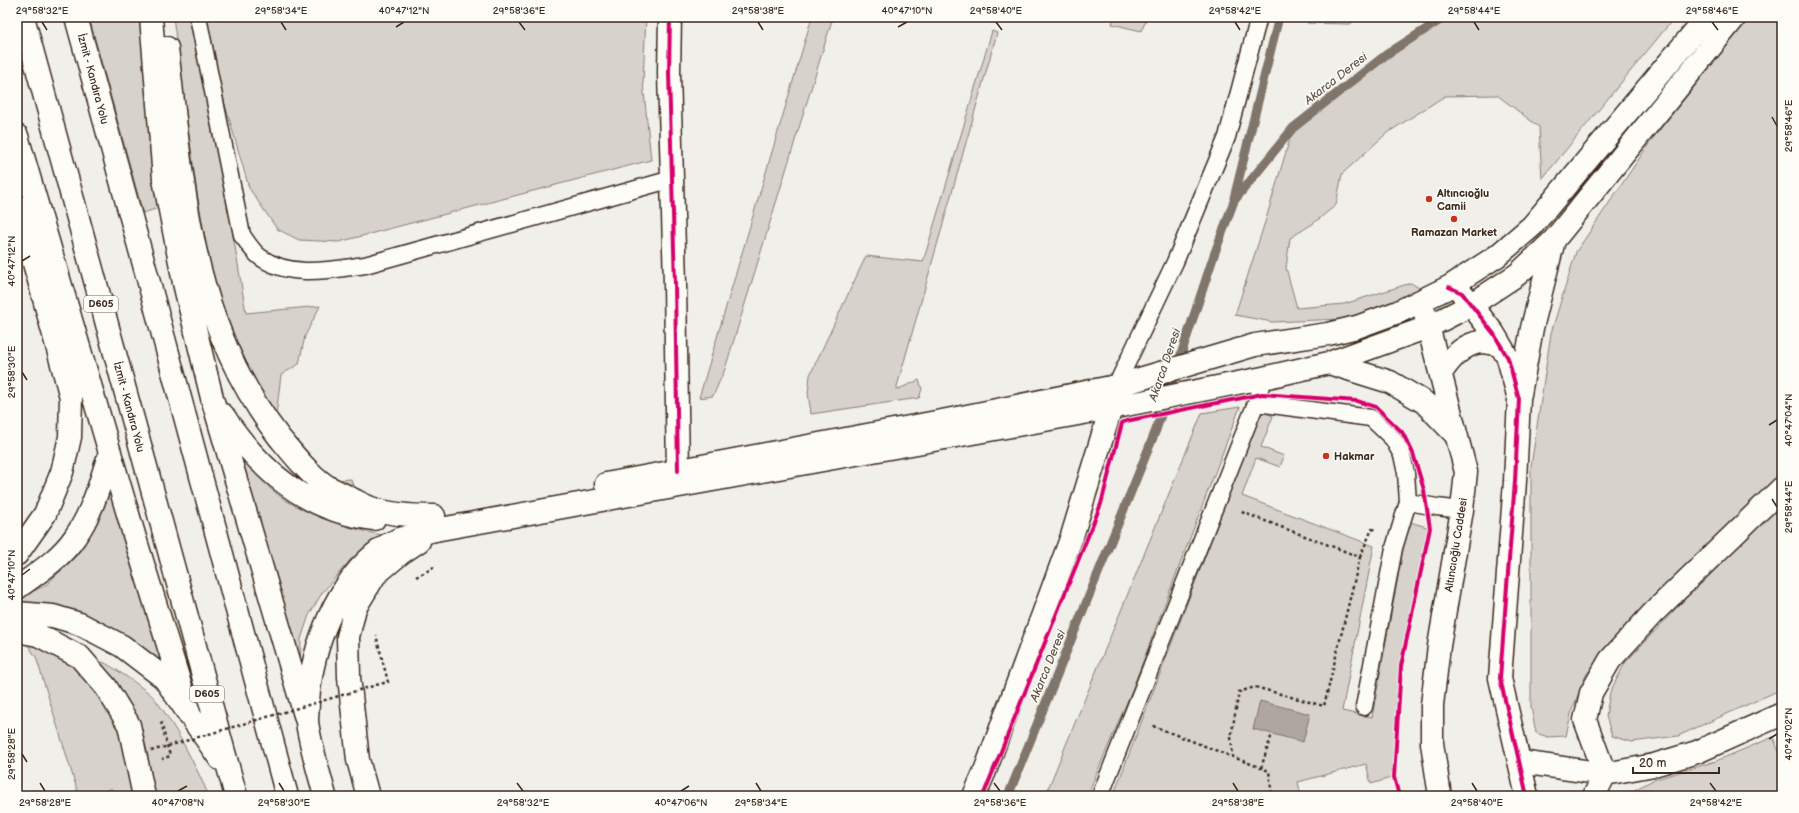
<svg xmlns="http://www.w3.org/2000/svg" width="1799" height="813" font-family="'Balsamiq Sans',sans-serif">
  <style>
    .green { fill: #d7d2cc; stroke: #897e75 }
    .water { fill: #aea69f; stroke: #80746b }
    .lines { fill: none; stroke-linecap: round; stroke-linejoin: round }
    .stream { stroke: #80746b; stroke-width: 9 }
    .lane-casing { stroke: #3b2a1e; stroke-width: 19 }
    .street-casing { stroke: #3b2a1e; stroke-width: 25 }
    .secondary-casing { stroke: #3b2a1e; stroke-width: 25 }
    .highway-casing { stroke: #3b2a1e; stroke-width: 25 }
    .path { stroke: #3b2a1e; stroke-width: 2.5; stroke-dasharray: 3 3; stroke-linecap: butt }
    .lane { stroke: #fdfcf7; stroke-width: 16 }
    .street { stroke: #fdfcf7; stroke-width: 22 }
    .secondary { stroke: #fdfcf7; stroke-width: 22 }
    .highway { stroke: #fdfcf7; stroke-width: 22 }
    .path-bridge { stroke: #3b2a1e; stroke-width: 2.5; stroke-dasharray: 3 3; stroke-linecap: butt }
    .cycleway-casing { stroke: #fdfcf7; stroke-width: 6 }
    .cycleway { stroke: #d6006c; stroke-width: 4 }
    .ticks { fill: none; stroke: #3b2a1e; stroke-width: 1.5 }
    .poi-dot { fill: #c8321e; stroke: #fdfcf7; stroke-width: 1.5 }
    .labels { text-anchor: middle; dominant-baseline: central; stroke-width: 3; stroke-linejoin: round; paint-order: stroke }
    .shield { fill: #fdfcf7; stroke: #75695f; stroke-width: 1 }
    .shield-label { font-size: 10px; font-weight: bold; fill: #3b2a1e }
    .street-label { font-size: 11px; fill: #3b2a1e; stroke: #fdfcf7 }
    .poi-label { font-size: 11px; font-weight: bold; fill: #3b2a1e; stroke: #fdfcf7; text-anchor: start }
    .water-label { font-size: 12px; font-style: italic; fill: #63554b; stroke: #fdfcf7 }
    .neatline { fill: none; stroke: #3b2a1e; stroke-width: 1.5 }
    .ticks-label { font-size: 10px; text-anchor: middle; fill: #3b2a1e }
  </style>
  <rect width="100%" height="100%" fill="#f1efea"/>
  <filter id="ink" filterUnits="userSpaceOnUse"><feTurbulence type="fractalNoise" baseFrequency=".025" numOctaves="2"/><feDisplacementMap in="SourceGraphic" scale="8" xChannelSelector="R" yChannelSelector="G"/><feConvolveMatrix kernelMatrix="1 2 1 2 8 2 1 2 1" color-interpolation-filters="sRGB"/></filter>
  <g filter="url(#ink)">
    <!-- green -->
    <path class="green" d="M89,17h54l19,190 -19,6z
      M173,17h24l49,296 74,-7 -15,30 -6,28 -18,11 -5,41 56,64 19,-1 4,16 -28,-14 -57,-65 -50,-96 -23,-127z
      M200,17h446l-3,65 8,78 -312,82 -40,-2 -22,-11 -28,-41z
      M812,17h21l-108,352 -12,27 -14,2z
      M1114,17h34l-7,14 -29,-7z
      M1309,17h51l-10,7 -43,-1z
      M1445,17h230l-133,162 -3,-52 -42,-32 -52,1 -58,37 -45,41 -6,31 -22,18 -24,15 -4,30 11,40 47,-4 67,-21 10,6 -9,10 -70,20 -70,3 -37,-7 31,-96 27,-91 94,-74z
      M1750,17h32v455l-171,170 -25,33 -14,35 -6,26 -18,1 -12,-4 -5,-26v-241l20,-133 25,-81 77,-114z
      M992,31l5,2 -101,357 23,-10 3,9 -3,9 -108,16 -3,-21 2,-18 56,-119 57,6z
      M1240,407l-108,283 -45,106h-42l157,-383z
      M1261,411l12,5 -12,31 23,9 -4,11 -24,-9 -14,38 132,50 -32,165 30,6 31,-167 7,-28 20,6 -29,138 -7,111 -23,7 -5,-20 -68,18 3,14h-188z
      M234,451c12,13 24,27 38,39 30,25 72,37 110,45l-32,25 -28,33 -13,22 -8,24 -1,33z
      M112,487l55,178 -33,-23 -117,-35v-8l29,-14 30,-29 23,-36z
      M1782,504v185l-104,47 -46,6 -20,-6 -6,-20 4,-24 15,-29 57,-61z
      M25,641l80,22c8,4 45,29 50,36 22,29 39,64 54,97h-90l-8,-8 -14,8h-18l-43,-139z
      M1773,737l9,22v37h-159l30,-16 63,-19z"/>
    <!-- water -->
    <path class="water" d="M1260,701l50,13 -7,28 -50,-13z"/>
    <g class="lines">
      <!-- stream -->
      <path class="stream" d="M1234,198l45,-181
        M1008,796l148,-366 58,-175 20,-54 59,-73 94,-74 58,-37"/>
      <defs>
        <path id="lane" d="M198,17l44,218c5,7 11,17 18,22 31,22 70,13 105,8l307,-86
          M1116,386l59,-124 52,-125 32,-120
          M1256,403l115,15 22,21 9,16 4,18 2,29 -14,46 -30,159
          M1408,502l29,5 25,3
          M1100,796l156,-393 7,-25"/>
        <path id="street" d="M670,17l-1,56 6,211 3,187
          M1520,762l85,12 49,-9 43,-13 85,-38
          M974,796l11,-25 87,-235 39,-128
          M1594,796l11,-22 -20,-54 6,-27 19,-33 43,-47 129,-125"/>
        <path id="secondary" d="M1462,293l32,41 14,24 11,41 -4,82 -15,197 27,118
          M1425,314l41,158 -4,38 -23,136 -7,59v38l8,53
          M1329,363l61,19 34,20 32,33
          M1441,373c9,-14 22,-29 40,-31 6,0 13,2 19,3
          M1520,394l12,-66 22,-88
          M606,484l341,-64 169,-34 139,-41 73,-11 29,-7 41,-15 51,-25 48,-31 35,-30 175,-209
          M435,530l676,-122 152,-30 66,-15 99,-36 43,-22 47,-31 36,-34 181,-223"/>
        <path id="highway" d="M23,17l213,779
          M76,17l72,262 139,517
          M151,17l13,162 20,104 28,115 95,324
          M167,48c16,138 23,275 112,389 14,17 29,36 46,48 9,6 19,9 27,14 6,3 13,7 19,9 20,7 42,8 63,8
          M17,136l118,402 55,178
          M17,206l21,71 33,120 -1,40 -8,35 -17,42 -28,40
          M223,415c36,55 83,96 151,104
          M17,588c21,-15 44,-30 58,-51 18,-25 26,-57 35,-85
          M17,613l36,3 27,8 42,22 42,32 56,81
          M17,631l21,4 42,22 26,30 23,38 15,71
          M325,796c-6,-23 -15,-52 -18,-74 0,-7 1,-14 1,-21 4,-54 28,-119 73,-152 16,-12 35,-14 54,-19
          M368,796l-10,-36 -9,-83 -1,-40 7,-29 20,-33 26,-22 18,-12"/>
      </defs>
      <!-- lane casing -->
      <use href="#lane" class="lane-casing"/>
      <!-- street casing -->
      <use href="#street" class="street-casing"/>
      <!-- secondary casing -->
      <use href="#secondary" class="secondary-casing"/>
      <!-- highway casing -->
      <use href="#highway" class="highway-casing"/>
      <!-- path -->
      <path class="path" d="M1360,557l12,-28 3,1
        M416,577l17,-9v-4
        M376,685l12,-3 -12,-47
        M161,722l9,34 -8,3
        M1153,726l116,45 3,25
        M1233,758l-2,-21 8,-45 16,-5 69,19 36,-149 -121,-46
        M1261,768l11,-34"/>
      <!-- lane -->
      <use href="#lane" class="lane"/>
      <!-- street -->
      <use href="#street" class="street"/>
      <!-- secondary -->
      <use href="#secondary" class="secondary"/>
      <!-- highway -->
      <use href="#highway" class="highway"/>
      <!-- path-bridge -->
      <path class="path-bridge" d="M151,751l222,-65"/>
      <defs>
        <path id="cycleway" d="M670,17l-1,56 6,211 3,187
          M1449,287l13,6 32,41 14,24 11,41 -4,82 -15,197 27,118
          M983,796l118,-292 21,-81 4,-2 136,-27 95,7 19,6 26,25 11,21 11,37 6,38 -29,138 -7,111 5,19"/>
      </defs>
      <!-- cycleway casing -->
      <use href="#cycleway" class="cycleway-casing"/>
      <!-- cycleway -->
      <use href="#cycleway" class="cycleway"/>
    </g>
  </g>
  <!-- ticks -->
  <path class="ticks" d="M42,22l5,8M281,22l5,8M519,22l6,8M758,22l5,8M996,22l6,8M1235,22l5,8M1474,22l5,8M1712,22l6,8M396,27l8,-5M898,27l9,-5M1772,117l5,9M22,261l8,-5M22,372l5,8M1769,425l8,-5M1772,499l5,8M22,575l8,-6M1769,739l8,-5M22,754l5,8M40,783l5,8M279,783l5,8M517,783l6,8M756,783l5,8M994,783l6,8M1233,783l5,8M1472,783l5,8M1710,783l6,8M178,791l9,-5M681,791l8,-5"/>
  <!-- markers -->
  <g class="poi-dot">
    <circle cx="1429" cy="199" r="4"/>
    <circle cx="1454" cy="219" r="4"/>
    <circle cx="1326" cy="456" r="4"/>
  </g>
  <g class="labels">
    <!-- shield labels -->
    <g class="shield">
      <rect x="84" y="296" width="34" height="16" rx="3"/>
      <rect x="190" y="686" width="34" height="16" rx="3"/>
    </g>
    <g class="shield-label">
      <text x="101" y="304">D605</text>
      <text x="207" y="694">D605</text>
    </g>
    <!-- street labels -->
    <g class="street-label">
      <text transform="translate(93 79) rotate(75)">İzmit - Kandıra Yolu</text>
      <text transform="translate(129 407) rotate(75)">İzmit - Kandıra Yolu</text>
      <text transform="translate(1456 545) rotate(-81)">Altıncıoğlu Caddesi</text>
    </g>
    <!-- poi labels -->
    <g class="poi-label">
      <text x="1437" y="193">Altıncıoğlu<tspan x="1437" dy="13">Camii</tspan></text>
      <text x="1454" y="232" text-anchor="middle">Ramazan Market</text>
      <text x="1334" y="456">Hakmar</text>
    </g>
    <!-- water labels -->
    <g class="water-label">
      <text transform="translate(1336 79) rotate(-38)">Akarca Deresi</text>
      <text transform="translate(1165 365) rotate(-71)">Akarca Deresi</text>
      <text transform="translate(1048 666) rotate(-68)">Akarca Deresi</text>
    </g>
  </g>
  <!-- margin -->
  <rect width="1799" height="813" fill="none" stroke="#fdfcf7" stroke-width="44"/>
  <!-- scale -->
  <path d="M1633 767v6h86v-6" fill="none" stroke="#3b2a1e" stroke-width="2"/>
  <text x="1639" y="767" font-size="12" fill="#3b2a1e" stroke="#fdfcf7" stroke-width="3" paint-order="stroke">20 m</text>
  <rect x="22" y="22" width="1755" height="769" class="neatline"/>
  <g class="ticks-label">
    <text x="42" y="14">29°58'32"E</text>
    <text x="281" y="14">29°58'34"E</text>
    <text x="404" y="14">40°47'12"N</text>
    <text x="519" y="14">29°58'36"E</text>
    <text x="758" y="14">29°58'38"E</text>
    <text x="907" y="14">40°47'10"N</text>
    <text x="996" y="14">29°58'40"E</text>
    <text x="1235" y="14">29°58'42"E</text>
    <text x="1474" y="14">29°58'44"E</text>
    <text x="1712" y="14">29°58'46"E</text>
    <text transform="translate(1788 126) rotate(-90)" y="4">29°58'46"E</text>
    <text transform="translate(11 261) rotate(-90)" y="4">40°47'12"N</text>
    <text transform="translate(11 372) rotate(-90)" y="4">29°58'30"E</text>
    <text transform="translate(1788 420) rotate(-90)" y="4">40°47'04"N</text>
    <text transform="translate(1788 507) rotate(-90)" y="4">29°58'44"E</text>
    <text transform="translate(11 575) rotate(-90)" y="4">40°47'10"N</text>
    <text transform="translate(1788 734) rotate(-90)" y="4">40°47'02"N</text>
    <text transform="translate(11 754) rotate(-90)" y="4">29°58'28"E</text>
    <text x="45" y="806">29°58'28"E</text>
    <text x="178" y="806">40°47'08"N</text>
    <text x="284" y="806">29°58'30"E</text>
    <text x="523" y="806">29°58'32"E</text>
    <text x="681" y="806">40°47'06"N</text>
    <text x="761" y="806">29°58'34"E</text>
    <text x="1000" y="806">29°58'36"E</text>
    <text x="1238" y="806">29°58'38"E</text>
    <text x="1477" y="806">29°58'40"E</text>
    <text x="1716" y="806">29°58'42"E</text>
  </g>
</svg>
